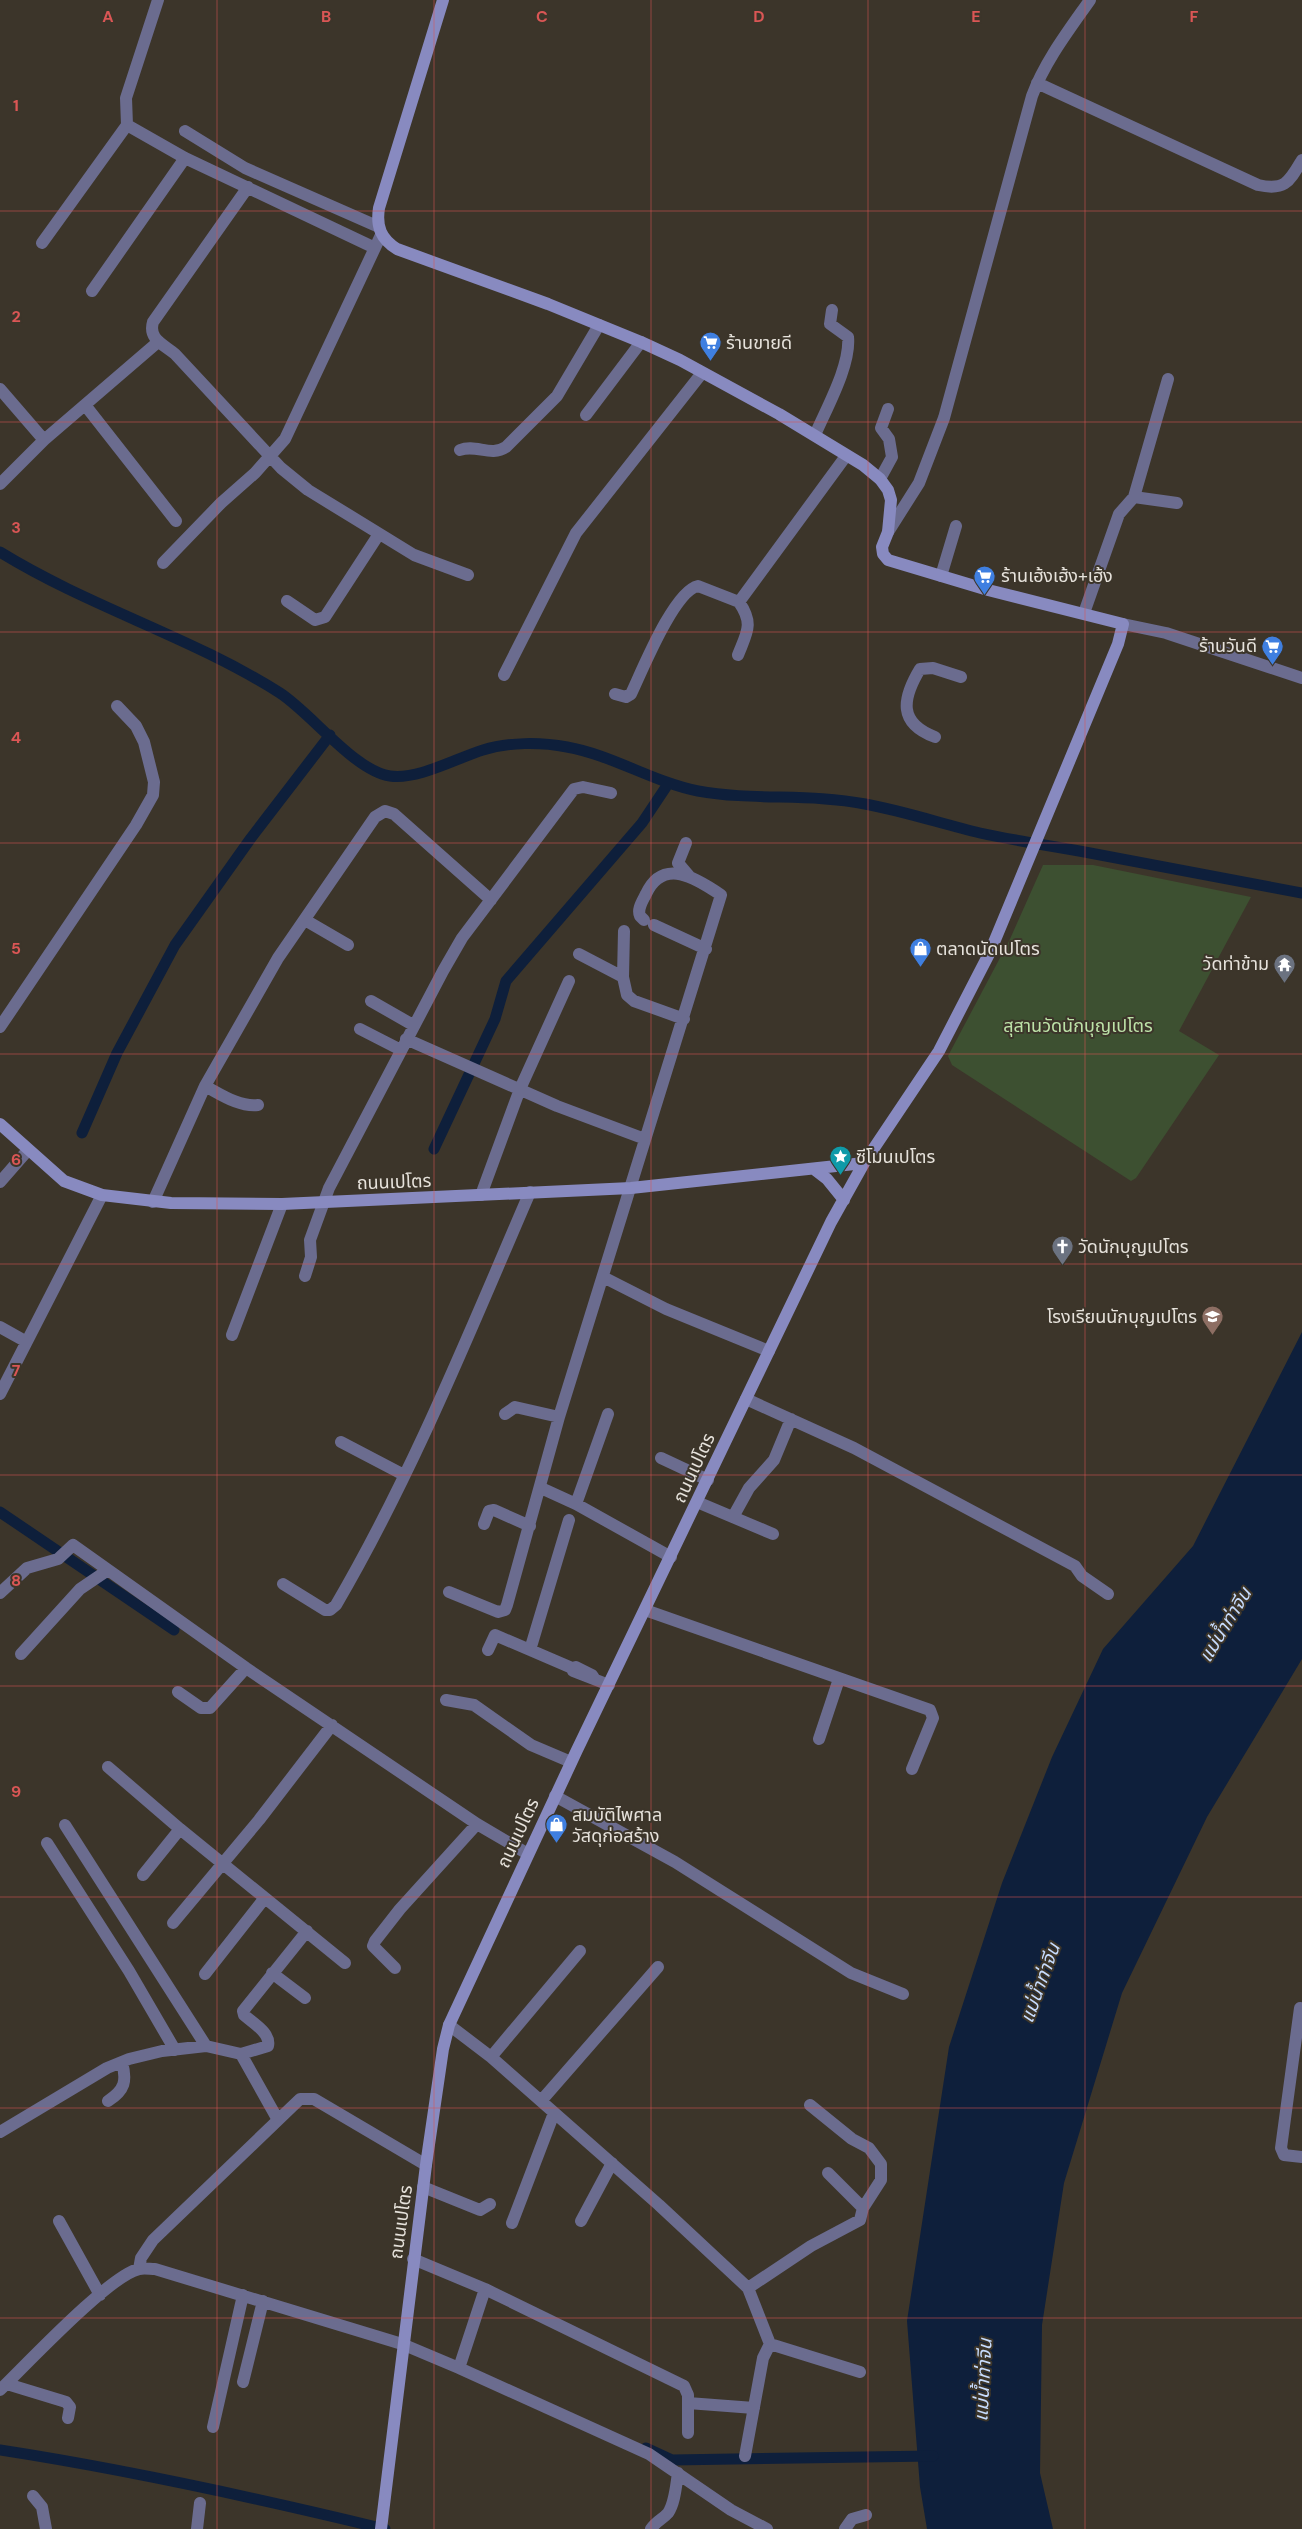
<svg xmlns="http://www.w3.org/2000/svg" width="1302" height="2529" font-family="'DM Sans','Noto Sans Thai',sans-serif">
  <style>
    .green { fill: #3d5031 }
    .water { fill: #0e1f3b }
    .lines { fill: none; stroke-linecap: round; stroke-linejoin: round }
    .canal { stroke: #0e1f3b; stroke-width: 11 }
    .street { stroke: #6b6c8f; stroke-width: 12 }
    .secondary { stroke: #888ac0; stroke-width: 12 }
    .grid { fill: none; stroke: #da5655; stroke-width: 1; stroke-opacity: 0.55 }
    .labels { text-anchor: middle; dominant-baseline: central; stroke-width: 4; stroke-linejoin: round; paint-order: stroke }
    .poi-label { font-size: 18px; fill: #e6e2db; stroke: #3c352a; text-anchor: start }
    .park-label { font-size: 18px; fill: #bde2a8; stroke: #3c352a }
    .street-label { font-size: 18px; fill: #e6e2db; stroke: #3c352a }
    .water-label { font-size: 19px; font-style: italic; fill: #c7dcfe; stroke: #3c352a }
    .grid-label { font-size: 16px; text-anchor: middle; font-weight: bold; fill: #da5655; stroke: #3c352a; stroke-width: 4; stroke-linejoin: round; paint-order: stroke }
  </style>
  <rect width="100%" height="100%" fill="#3c352a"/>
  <!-- green -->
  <path class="green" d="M1043,865h50l158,32 -72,134 40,24 -83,123 -5,3 -179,-116 -4,-9 62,-117z"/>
  <!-- water -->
  <path class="water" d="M1302,1332v327l-95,158 -85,176 -58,190 -22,142 -2,148 13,56h-126l-7,-42 -13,-166 42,-274 53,-164 50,-126 51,-108 90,-103z"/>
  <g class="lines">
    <!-- canal -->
    <path class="canal" d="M0,552c89,55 192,85 280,141 32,21 75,78 110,83 28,4 67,-18 93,-26 25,-8 58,-8 84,-3 45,8 86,35 131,44 55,10 112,2 167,13 39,7 77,20 115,29 36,8 73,13 110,20 70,13 141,27 212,40
      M82,1133l35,-80 58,-108 76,-107 79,-103
      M434,1149l61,-130 11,-38 136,-158 26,-39
      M0,1512l174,118
      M646,2448l26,12 261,-4
      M0,2450c130,20 257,48 385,79"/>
    <!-- street -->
    <path class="street" d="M1037,83l221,102c27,6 31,-3 44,-25
      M127,125l58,33 190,90
      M185,131l60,37 134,59
      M248,187l-95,135c-5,17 10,22 22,32l106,114 27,22 106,65 54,20
      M42,243l85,-118 -1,-27 32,-98
      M92,291l93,-133
      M0,389l44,51
      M85,405l91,116
      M586,415l55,-73
      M815,435c11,-26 36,-70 33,-98l-18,-13 2,-14
      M460,450c16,-6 31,7 46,-3l51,-51 42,-71
      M880,479l12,-22 -3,-18 -8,-11 7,-19
      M0,484l44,-44 114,-98
      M1134,497l34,-118
      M888,532l31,-49 25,-65 88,-322c13,-35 37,-66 58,-96
      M163,563l58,-60 34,-30 30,-34 96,-204
      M941,576l15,-50
      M287,601l28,19 10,-3 54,-83
      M1084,613l35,-99 15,-17 43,6
      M1123,624l43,9 136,45
      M738,655c9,-23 16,-31 1,-53
      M504,675l72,-142 126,-160
      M615,694l11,3 5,-3c11,-23 43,-103 67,-108l41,16 107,-146
      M935,737c-37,-14 -33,-38 -15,-68l13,-1 28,9
      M686,843l-8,20 11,13
      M305,920l43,25
      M654,925l52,24
      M624,931l-1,46 4,18 7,6 50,18
      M579,954l44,23
      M371,1001l42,24
      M0,1027l136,-202 17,-30 1,-13 -10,-40 -8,-16 -19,-20
      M360,1029l41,21
      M406,1039l151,67 88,33
      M205,1086c17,9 34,21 53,19
      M0,1182l28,-32
      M481,1195l39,-106 49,-108
      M153,1202l52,-116 73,-128 97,-141 10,-6 9,3 97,86
      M305,1276l6,-19 -1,-17 19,-52 114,-217 19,-33 112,-149 9,-2 28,6
      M603,1277l63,32 103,42
      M0,1327l25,14
      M232,1335l50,-131
      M0,1394l102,-199
      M746,1399l108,49 221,118 7,10 26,18
      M505,1414l10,-7 44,10
      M341,1442l63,33
      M661,1458l47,22
      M541,1488l35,16 95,53
      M697,1502l76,32
      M576,1504l32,-90
      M733,1517l16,-29 25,-28 17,-41
      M484,1524l5,-13 5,-1 36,16
      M283,1584l42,26h5l6,-5c77,-132 134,-274 194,-413
      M449,1592l49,20 7,-2 2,-5 52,-188 162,-522c-25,-17 -58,-38 -75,-1 -4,8 -9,15 -6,22l4,4
      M0,1593l27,-25 31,-9 15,-14 173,123 231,156 51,30
      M645,1610l285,100 3,8 -21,51
      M488,1650l7,-15 77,33
      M530,1650l39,-130
      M21,1654l59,-65 28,-19
      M594,1678l-2,-3 -16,-8 -4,1 1,3 36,14
      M178,1692l23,16h9l36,-40
      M446,1700l28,5 57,40 40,17
      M819,1739l20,-60
      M108,1767l72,62 165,134
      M555,1796l120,66 176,111 52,21
      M65,1825l141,221
      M47,1843l82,128 46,79
      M143,1875l37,-46
      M173,1923l86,-103 73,-95
      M395,1968l-22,-22 2,-5 25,-32 77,-85
      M272,1973l33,25
      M205,1974l59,-75
      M1300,2008l-19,140 3,7 18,2
      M449,2025l42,32 168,148 89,83 22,56 90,28
      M241,2054l27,-8c3,-13 -15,-23 -24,-31l-1,-4 64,-80
      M491,2057l89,-106
      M108,2101c17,-11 19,-20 14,-39
      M541,2101l117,-134
      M810,2105l42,34 17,9 12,16v16l-18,28
      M0,2132l107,-64 22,-9 33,-8 44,-5 35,8 37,66
      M423,2187l57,23 10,-6
      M59,2221l41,74
      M581,2221l31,-58
      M512,2223l42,-110
      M413,2259l72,30 199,97 4,9v38
      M139,2269l2,-11 12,-18 147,-141h14l112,66
      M748,2288l63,-42 49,-26 3,-12 -35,-35
      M459,2368l26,-79
      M243,2382l20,-81
      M7,2384l59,18 4,5 -2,11
      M0,2390c26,-25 110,-115 139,-121 5,-1 11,0 16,0l247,75 57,24 190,86 82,56 36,19
      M688,2403l66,5
      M213,2427l30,-132
      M745,2456l18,-98 7,-14
      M33,2496l9,11 4,22
      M197,2529l3,-26
      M651,2529c5,-8 12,-10 17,-16 7,-10 8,-28 10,-40
      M845,2529l7,-10 14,-4"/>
    <!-- secondary -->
    <path class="secondary" d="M0,1124l64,57 38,14 69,8 111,1 349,-16 233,-25
      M814,1169l13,10 17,21
      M381,2529l45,-364 17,-116 6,-24 128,-275 254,-528 33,-59 75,-112 51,-99 128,-308 5,-20 -135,-34 -100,-30 -5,-6 -1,-7 6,-15 3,-32 -3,-10 -8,-11 -17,-14 -84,-51 -99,-54 -39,-18 -93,-38 -151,-55c-16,-10 -21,-22 -18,-41l64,-208"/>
  </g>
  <!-- grid -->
  <path class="grid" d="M217,0v2529M434,0v2529M651,0v2529M868,0v2529M1085,0v2529M0,211h1302M0,422h1302M0,632h1302M0,843h1302M0,1054h1302M0,1264h1302M0,1475h1302M0,1686h1302M0,1897h1302M0,2108h1302M0,2318h1302"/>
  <!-- icons -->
  <defs>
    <symbol id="supermarket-pin" viewBox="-11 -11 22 30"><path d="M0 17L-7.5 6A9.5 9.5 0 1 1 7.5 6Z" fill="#3f7fe0" stroke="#3c352a"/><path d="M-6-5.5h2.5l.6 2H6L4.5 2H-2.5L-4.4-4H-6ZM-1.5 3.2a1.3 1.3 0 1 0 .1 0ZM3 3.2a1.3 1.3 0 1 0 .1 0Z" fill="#fff"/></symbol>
    <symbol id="shop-pin" viewBox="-11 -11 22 30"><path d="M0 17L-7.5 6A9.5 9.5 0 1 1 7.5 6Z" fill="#3f7fe0" stroke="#3c352a"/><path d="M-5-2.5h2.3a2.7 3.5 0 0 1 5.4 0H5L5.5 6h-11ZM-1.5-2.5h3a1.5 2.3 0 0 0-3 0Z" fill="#fff"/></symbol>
    <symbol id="temple-pin" viewBox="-11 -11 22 30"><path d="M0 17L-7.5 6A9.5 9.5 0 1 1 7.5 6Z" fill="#6b7280" stroke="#3c352a"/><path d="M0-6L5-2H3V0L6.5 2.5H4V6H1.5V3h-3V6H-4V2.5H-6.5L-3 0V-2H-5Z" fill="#fff"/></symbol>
    <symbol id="sight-pin" viewBox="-11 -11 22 30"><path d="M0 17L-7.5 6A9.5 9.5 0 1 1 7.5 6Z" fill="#0f9aa8" stroke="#3c352a"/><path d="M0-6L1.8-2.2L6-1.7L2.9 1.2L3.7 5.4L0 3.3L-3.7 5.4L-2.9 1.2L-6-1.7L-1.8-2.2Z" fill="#fff"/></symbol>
    <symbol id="church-pin" viewBox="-11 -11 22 30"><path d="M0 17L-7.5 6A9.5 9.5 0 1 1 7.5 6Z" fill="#6b7280" stroke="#3c352a"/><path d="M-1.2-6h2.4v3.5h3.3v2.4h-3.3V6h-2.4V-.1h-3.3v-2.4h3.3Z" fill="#fff"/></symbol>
    <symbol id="school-pin" viewBox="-11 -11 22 30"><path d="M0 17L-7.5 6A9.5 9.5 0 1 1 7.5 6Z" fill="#8d6e63" stroke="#3c352a"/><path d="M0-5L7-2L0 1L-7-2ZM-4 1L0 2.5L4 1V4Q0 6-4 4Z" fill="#fff"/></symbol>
  </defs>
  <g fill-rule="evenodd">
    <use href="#supermarket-pin" x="698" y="330" width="25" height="34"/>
    <use href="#supermarket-pin" x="972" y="564" width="25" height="34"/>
    <use href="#supermarket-pin" x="1260" y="634" width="25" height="34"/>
    <use href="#shop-pin" x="908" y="936" width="25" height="34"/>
    <use href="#temple-pin" x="1272" y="952" width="25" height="34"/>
    <use href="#sight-pin" x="828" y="1144" width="25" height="34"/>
    <use href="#church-pin" x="1050" y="1234" width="25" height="34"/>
    <use href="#school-pin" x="1200" y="1304" width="25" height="34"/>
    <use href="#shop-pin" x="544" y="1812" width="25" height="34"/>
  </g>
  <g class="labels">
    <!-- poi labels -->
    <g class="poi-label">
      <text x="726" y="343">ร้านขายดี</text>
      <text x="1001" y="576">ร้านเฮ้งเฮ้ง+เฮ้ง</text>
      <text x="1257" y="646" text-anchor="end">ร้านวันดี</text>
      <text x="936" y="949">ตลาดนัดเปโตร</text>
      <text x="1269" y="964" text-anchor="end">วัดท่าข้าม</text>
      <text x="856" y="1157">ซีโมนเปโตร</text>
      <text x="1078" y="1247">วัดนักบุญเปโตร</text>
      <text x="1197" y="1317" text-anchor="end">โรงเรียนนักบุญเปโตร</text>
      <text x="572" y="1815">สมบัติไพศาล<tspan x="572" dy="21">วัสดุก่อสร้าง</tspan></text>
    </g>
    <!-- park labels -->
    <g class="park-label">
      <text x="1078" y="1026">สุสานวัดนักบุญเปโตร</text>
    </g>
    <!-- street labels -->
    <g class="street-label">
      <text transform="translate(394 1182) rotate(-2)">ถนนเปโตร</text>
      <text transform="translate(694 1468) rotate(-65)">ถนนเปโตร</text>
      <text transform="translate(518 1833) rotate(-65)">ถนนเปโตร</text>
      <text transform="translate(401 2222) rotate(-82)">ถนนเปโตร</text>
    </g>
    <!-- water labels -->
    <g class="water-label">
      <text transform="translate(1225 1625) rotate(-59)">แม่น้ำท่าจีน</text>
      <text transform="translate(1040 1983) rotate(-70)">แม่น้ำท่าจีน</text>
      <text transform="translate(983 2380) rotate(-87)">แม่น้ำท่าจีน</text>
    </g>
  </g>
  <g class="grid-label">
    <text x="108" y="22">A</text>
    <text x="326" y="22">B</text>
    <text x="542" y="22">C</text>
    <text x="759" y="22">D</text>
    <text x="976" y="22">E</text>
    <text x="1194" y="22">F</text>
    <text x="16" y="111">1</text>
    <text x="16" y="322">2</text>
    <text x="16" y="533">3</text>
    <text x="16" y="743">4</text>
    <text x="16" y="954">5</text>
    <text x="16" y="1165">6</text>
    <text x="16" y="1376">7</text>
    <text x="16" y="1586">8</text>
    <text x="16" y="1797">9</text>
  </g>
</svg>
